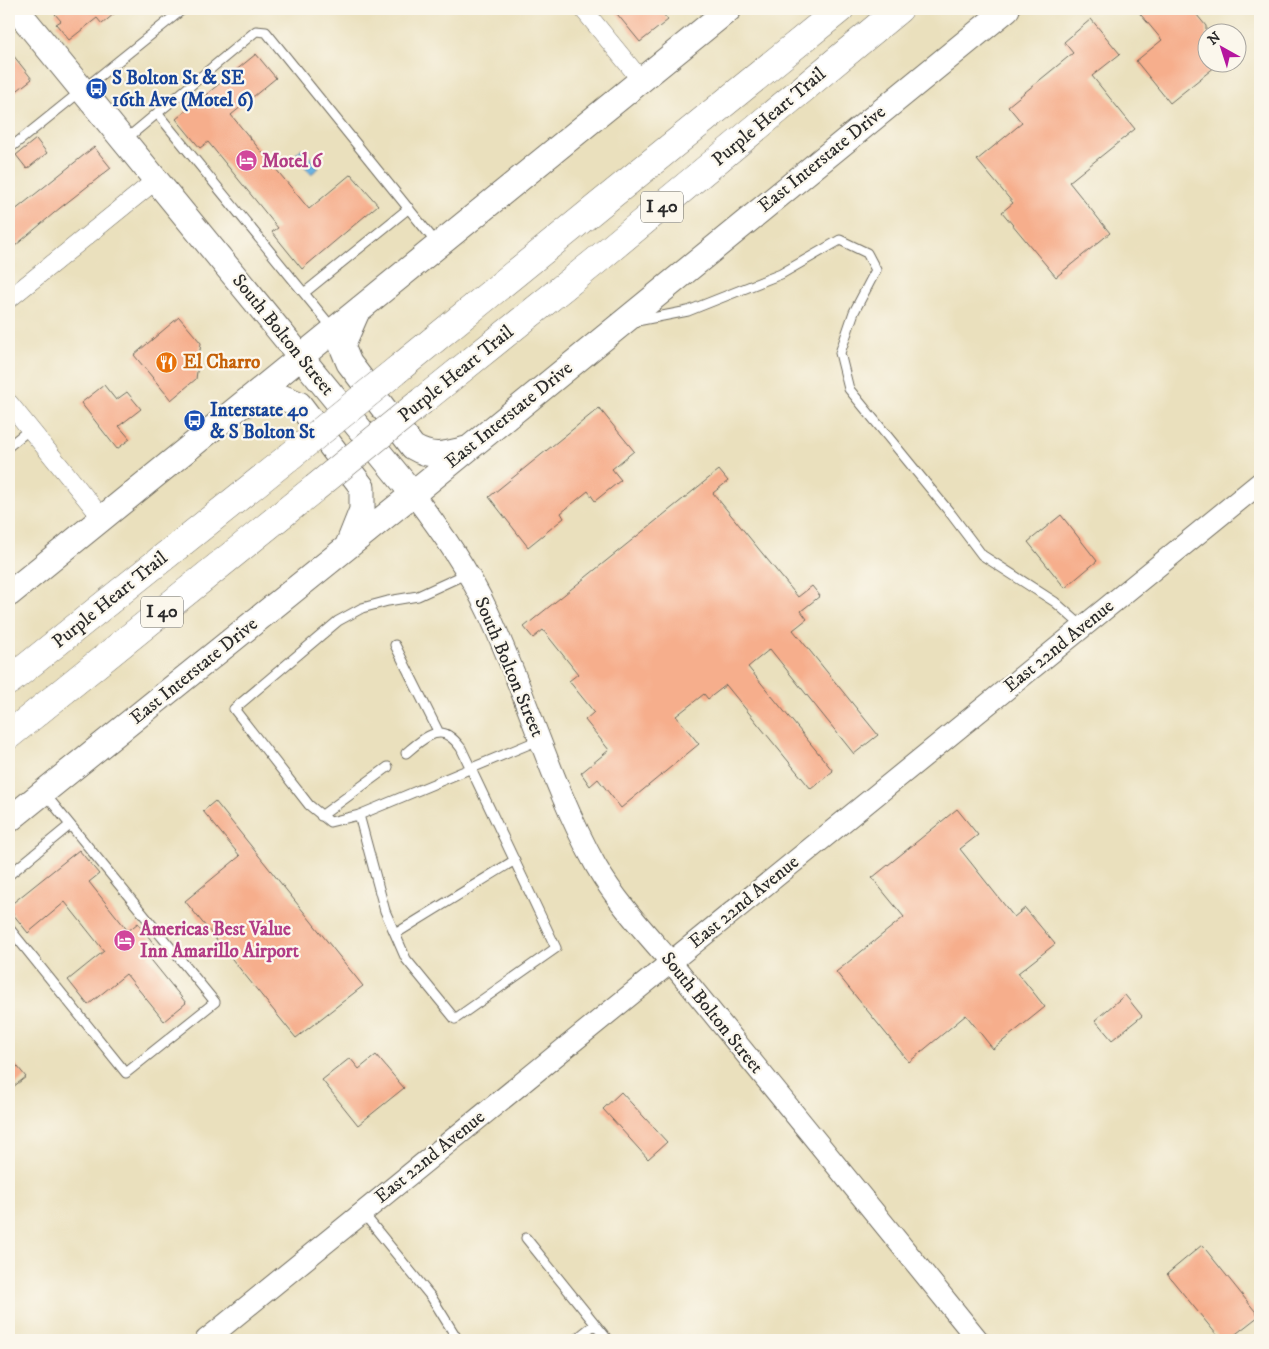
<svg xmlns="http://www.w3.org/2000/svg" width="1269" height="1349" font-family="'IM FELL DW Pica',serif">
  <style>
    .water { fill: #6ab2e1; stroke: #4a6e86 }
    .building { fill: #f6ae8c }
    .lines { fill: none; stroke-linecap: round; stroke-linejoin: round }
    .service-casing { stroke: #6e6a5e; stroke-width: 11 }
    .minor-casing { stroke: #6e6a5e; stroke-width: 19 }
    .tertiary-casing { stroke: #6e6a5e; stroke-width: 23 }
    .secondary-casing { stroke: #6e6a5e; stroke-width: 27 }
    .motorway-casing { stroke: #6e6a5e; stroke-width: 29 }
    .service { stroke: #fff; stroke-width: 9 }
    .minor { stroke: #fff; stroke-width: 18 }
    .tertiary { stroke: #fff; stroke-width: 21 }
    .secondary { stroke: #fff; stroke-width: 25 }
    .motorway { stroke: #fff; stroke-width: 28 }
    .motorway-bridge-casing { stroke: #6e6a5e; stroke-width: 29; stroke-linecap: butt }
    .motorway-bridge { stroke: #fff; stroke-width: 28 }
    .labels { text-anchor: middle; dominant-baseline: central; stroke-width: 4.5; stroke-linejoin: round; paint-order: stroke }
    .shield { fill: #fbf7ec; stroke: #696865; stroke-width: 1 }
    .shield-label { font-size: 18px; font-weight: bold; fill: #2b2b2b }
    .transit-label { font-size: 19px; font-weight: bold; fill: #164399; stroke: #fbf7ec; text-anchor: start }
    .street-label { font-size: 19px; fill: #2b2b2b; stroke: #fbf7ec }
    .hotel-label { font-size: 19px; font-weight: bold; fill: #b23c85; stroke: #fbf7ec; text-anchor: start }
    .food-label { font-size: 19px; font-weight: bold; fill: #c56008; stroke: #fbf7ec; text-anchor: start }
  </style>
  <rect width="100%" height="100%" fill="#fbf7ec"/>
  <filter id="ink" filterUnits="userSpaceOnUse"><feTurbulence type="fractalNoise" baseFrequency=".02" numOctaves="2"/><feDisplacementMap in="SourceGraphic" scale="10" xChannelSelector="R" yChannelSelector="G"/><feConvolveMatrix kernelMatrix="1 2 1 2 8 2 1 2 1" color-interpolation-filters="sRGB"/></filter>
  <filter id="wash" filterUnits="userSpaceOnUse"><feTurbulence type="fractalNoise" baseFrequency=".0096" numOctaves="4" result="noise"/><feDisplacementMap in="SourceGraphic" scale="20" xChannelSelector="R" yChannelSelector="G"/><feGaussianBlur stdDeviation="1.12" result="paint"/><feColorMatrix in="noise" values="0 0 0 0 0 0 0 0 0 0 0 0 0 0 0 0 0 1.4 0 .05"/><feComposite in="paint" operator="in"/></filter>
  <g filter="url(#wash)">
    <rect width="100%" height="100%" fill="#eae0bd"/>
    <!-- water -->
    <path class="water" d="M302,148l17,20 -8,6 -16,-19z"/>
    <g id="blocks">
      <!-- building -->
      <path class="building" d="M62,9h58l-18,15 -5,-6 -28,22 -13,-16 5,-3 -6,-7z
        M613,9h46l9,11 -28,22z
        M1136,9h56l14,17v36h15l-51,41 -34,-42 26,-21z
        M1091,19l29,35 -28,22 43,53 -66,53 41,51 -54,44 -54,-65 11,-9 -36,-43 45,-37 -14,-17 65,-53 -9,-11z
        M9,50l23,29 -18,14 -5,-6z
        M256,54l20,24 -45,37 78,94 42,-35 27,31 -76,64 -30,-37 6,-4 -70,-86 -8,6 -24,-29z
        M36,139l11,14 -20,16 -11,-14z
        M94,147l17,21 -51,40 -51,43v-36z
        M179,317l22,26 -5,36 -25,21 -37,-45z
        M104,385l12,15 11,-8 14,17 -22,17 11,13 -13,10 -36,-46z
        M599,408l35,43 -22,18 9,11 -26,21 -7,-10 -27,22 3,5 -36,29 -39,-50z
        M719,470l9,11 -15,12 85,104 14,-11 8,10 -19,15 6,8 -14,11 85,105 -24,19 -84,-105 -22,18 85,104 -22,18 -85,-104 -18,14 -4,-5 -28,22 23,28 -78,64 -23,-29 -8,7 -9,-13 28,-23 -24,-30 9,-8 -25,-31 9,-7 -35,-44 -10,8 -9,-11z
        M1061,515l36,46 -32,27 -37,-46z
        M215,801l148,185 -67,52 -111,-137 55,-45 -37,-45z
        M957,809l21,26 -18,14 54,68 11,-9 30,36 -37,29 27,34 -52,42 -27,-34 -57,47 -73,-90 68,-55 -32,-39z
        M79,850l20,24 -10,8 39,49 10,-8 19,25 -9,8 38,47 -22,18 -38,-47 -38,31 -20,-25 36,-29 -39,-49 -37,31 -19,-24v-3z
        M1125,995l17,21 -30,24 -17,-20z
        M376,1055l28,33 -46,37 -36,-45 28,-22 9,11z
        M9,1056l17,21 -17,13z
        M621,1092l46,50 -19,17 -45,-50z
        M1202,1245l57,71 -31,24h-7l-54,-66z"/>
    </g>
  </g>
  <g filter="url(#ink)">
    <use href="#blocks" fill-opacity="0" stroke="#6e6a5e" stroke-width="1"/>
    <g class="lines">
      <defs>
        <path id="service" d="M157,113l177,217
          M125,140l131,-109 10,1 172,213
          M9,149l174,-140
          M304,293l105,-85
          M637,321l51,-10 93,-37 59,-34 27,13 9,17 -22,42 -14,41 9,36 102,125 31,41 73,47 28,25
          M9,446l21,-17
          M468,573l-50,23 -30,5 -26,7 -24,13 -104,88 75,96 21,17 29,-7 180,-75
          M395,645l44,88
          M359,815l26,96 21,48 49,60 101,-71 -95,-200c-3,-4 -7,-9 -12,-12 -14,-10 -32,8 -43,17
          M321,816l67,-49
          M9,875l61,-50
          M9,928l117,145 89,-71 -170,-208
          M395,934l120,-74
          M363,1213l69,85 26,42
          M526,1238l82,102
          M575,1340l20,-16"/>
        <path id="minor" d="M583,9l58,71
          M9,299l147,-119
          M9,403l93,115"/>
        <path id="tertiary" d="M413,494c28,37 55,75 75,118 39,83 63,173 108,254 20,35 48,65 75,96l307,378
          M206,1340l1054,-857"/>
        <path id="secondary" d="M16,9l397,485
          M356,314l-14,32 7,17 64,84c20,12 33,7 54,2
          M246,404l15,-6 20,-1 18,7 63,83v23l-14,35
          M9,594l720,-585
          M9,820l404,-326 594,-485"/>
        <path id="motorway" d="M398,369l442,-360
          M422,401l174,-140 303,-252
          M9,681l280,-224
          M9,735l306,-247"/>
      </defs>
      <!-- service casing -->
      <use href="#service" class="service-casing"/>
      <!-- minor casing -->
      <use href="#minor" class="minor-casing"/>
      <!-- tertiary casing -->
      <use href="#tertiary" class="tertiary-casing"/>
      <!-- secondary casing -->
      <use href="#secondary" class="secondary-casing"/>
      <!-- motorway casing -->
      <use href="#motorway" class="motorway-casing"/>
      <!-- service -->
      <use href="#service" class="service"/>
      <!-- minor -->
      <use href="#minor" class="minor"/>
      <!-- tertiary -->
      <use href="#tertiary" class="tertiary"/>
      <!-- secondary -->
      <use href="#secondary" class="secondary"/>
      <!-- motorway -->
      <use href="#motorway" class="motorway"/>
      <defs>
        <path id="motorway-bridge" d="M289,457l109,-88
          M315,488l107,-87"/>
      </defs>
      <!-- motorway-bridge casing -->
      <use href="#motorway-bridge" class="motorway-bridge-casing"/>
      <!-- motorway-bridge -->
      <use href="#motorway-bridge" class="motorway-bridge"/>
    </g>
  </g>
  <!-- icons -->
  <defs>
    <symbol id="bus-disc" viewBox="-11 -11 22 22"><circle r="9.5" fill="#1a4fb4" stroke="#fbf7ec"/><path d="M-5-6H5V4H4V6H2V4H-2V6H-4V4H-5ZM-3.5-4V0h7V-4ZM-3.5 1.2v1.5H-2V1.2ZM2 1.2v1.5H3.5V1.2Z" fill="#fff"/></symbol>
    <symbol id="hotel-disc" viewBox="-11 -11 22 22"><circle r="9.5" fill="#d1479c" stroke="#fbf7ec"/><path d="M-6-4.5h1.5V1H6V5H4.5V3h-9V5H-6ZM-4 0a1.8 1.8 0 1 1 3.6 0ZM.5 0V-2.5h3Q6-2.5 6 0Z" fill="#fff"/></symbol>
    <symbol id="restaurant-disc" viewBox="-11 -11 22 22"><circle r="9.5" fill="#e8710a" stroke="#fbf7ec"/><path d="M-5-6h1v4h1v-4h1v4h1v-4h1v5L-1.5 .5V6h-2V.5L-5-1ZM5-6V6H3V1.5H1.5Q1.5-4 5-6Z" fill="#fff"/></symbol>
  </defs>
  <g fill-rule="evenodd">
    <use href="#bus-disc" x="84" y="76" width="25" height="25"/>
    <use href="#hotel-disc" x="234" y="148" width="25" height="25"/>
    <use href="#restaurant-disc" x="154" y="350" width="25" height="25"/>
    <use href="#bus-disc" x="182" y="408" width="25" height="25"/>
    <use href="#hotel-disc" x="112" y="928" width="25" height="25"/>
  </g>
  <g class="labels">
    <!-- shield labels -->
    <g class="shield">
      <rect x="641" y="191.5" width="42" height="31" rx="4"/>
      <rect x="141" y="596.5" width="42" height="31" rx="4"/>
    </g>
    <g class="shield-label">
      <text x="662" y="207">I 40</text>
      <text x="162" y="612">I 40</text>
    </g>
    <!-- transit labels -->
    <g class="transit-label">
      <text x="112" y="78">S Bolton St &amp; SE<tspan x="112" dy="22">16th Ave (Motel 6)</tspan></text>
      <text x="210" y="410">Interstate 40<tspan x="210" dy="22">&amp; S Bolton St</tspan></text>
    </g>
    <!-- street labels -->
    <g class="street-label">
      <text transform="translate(769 117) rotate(-40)">Purple Heart Trail</text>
      <text transform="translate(822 159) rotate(-39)">East Interstate Drive</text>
      <text transform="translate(283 335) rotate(51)">South Bolton Street</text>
      <text transform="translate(456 374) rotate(-39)">Purple Heart Trail</text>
      <text transform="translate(509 415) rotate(-39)">East Interstate Drive</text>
      <text transform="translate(110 600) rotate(-39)">Purple Heart Trail</text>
      <text transform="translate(1059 646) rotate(-39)">East 22nd Avenue</text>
      <text transform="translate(509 667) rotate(67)">South Bolton Street</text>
      <text transform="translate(194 671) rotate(-39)">East Interstate Drive</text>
      <text transform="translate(744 902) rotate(-39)">East 22nd Avenue</text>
      <text transform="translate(712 1013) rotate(51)">South Bolton Street</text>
      <text transform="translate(430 1157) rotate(-39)">East 22nd Avenue</text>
    </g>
    <!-- hotel labels -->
    <g class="hotel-label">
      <text x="262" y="161">Motel 6</text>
      <text x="140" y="929">Americas Best Value<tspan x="140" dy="22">Inn Amarillo Airport</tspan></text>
    </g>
    <!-- food labels -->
    <g class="food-label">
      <text x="183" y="362">El Charro</text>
    </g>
  </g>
  <!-- margin -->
  <rect width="1269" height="1349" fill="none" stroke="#fbf7ec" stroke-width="30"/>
  <!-- north arrow -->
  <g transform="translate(1222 48) rotate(321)"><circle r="24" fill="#fbf7ec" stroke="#a8a59f"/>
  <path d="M0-4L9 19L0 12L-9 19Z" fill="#b5179e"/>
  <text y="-8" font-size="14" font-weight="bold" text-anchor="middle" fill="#2b2b2b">N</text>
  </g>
</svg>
